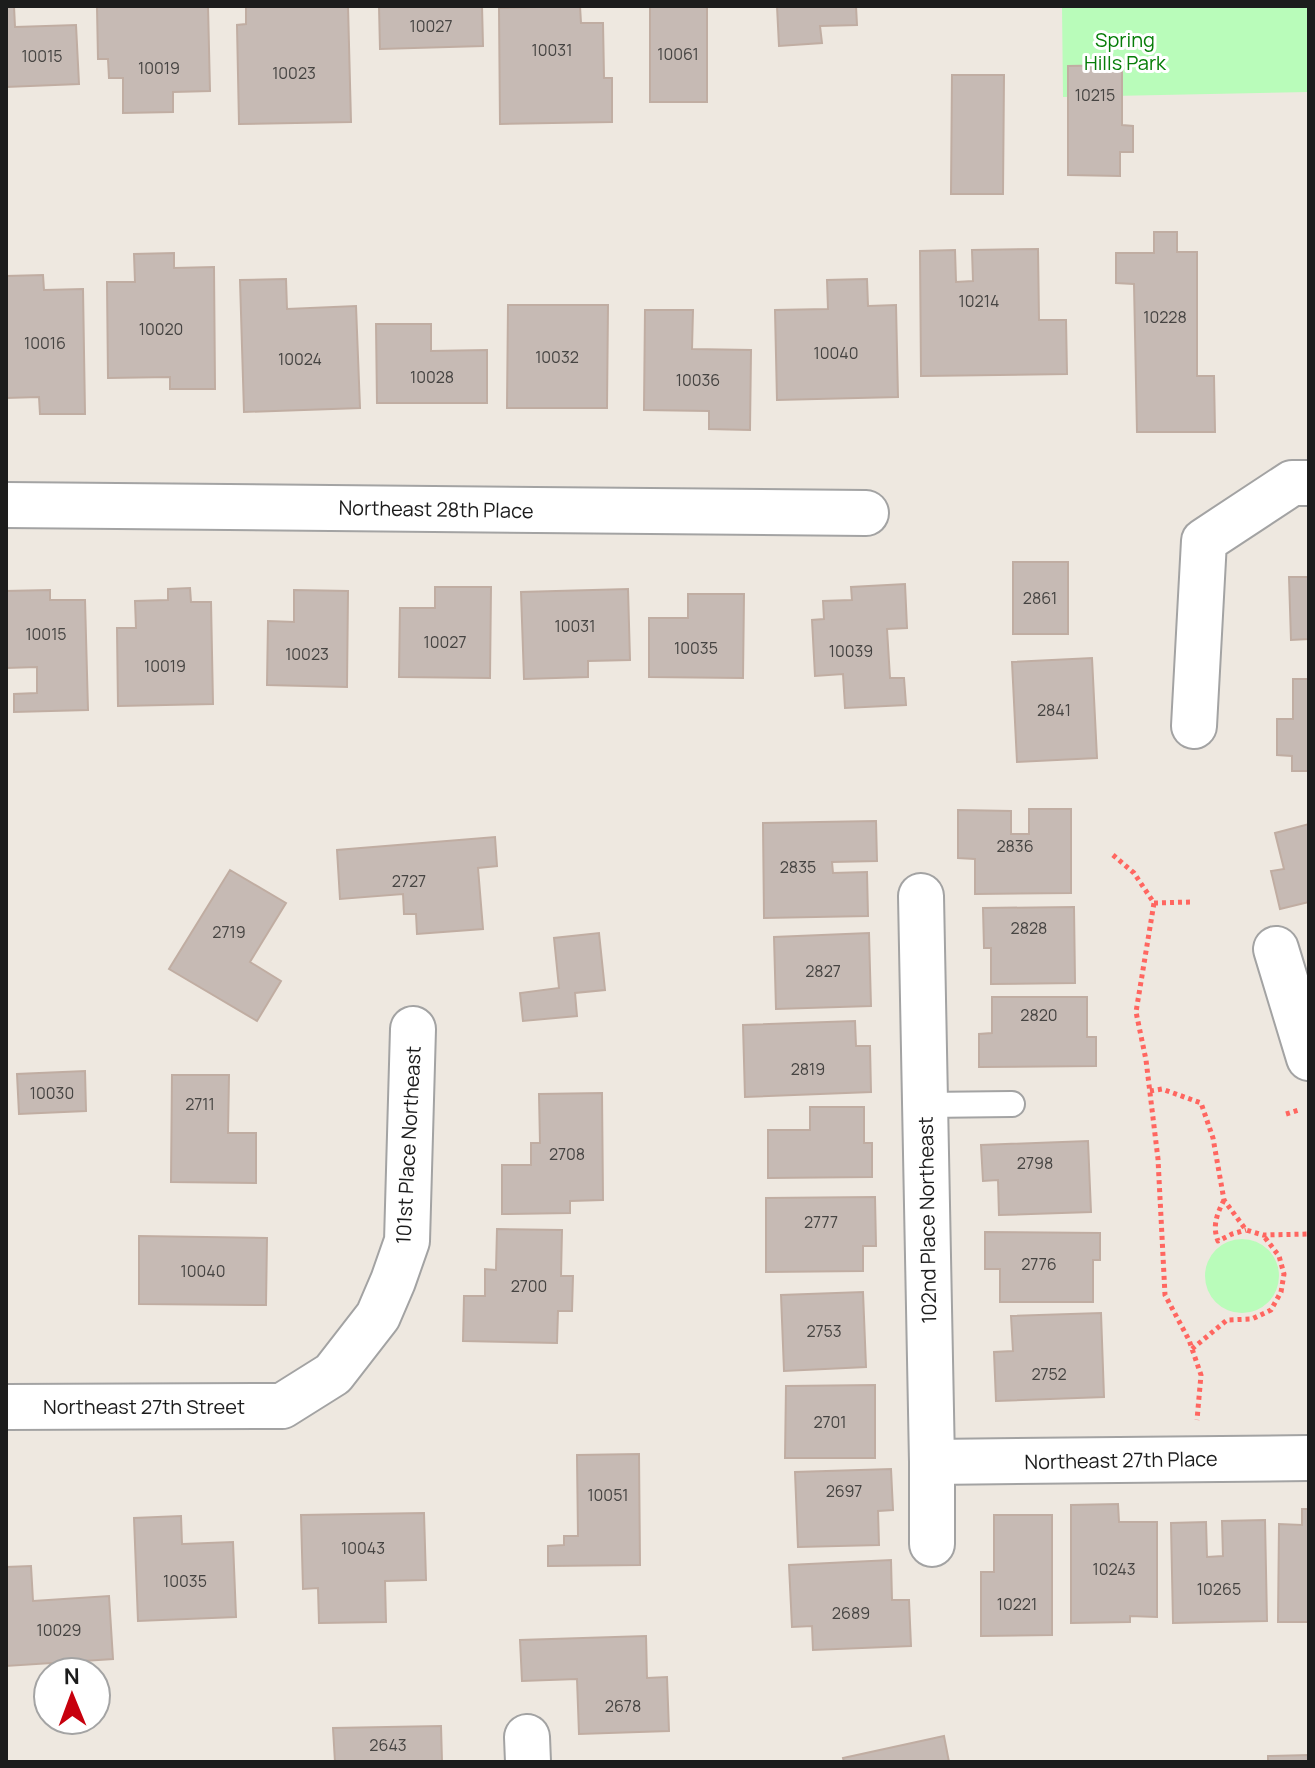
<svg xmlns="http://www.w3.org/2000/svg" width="1315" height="1768" font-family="Manrope,sans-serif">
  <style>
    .park { fill: #b9fcba }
    .building { fill: #c6bab4; stroke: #c0ada2; stroke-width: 2 }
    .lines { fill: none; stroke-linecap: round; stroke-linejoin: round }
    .lane-casing { stroke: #a3a3a3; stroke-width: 28 }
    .street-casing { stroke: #a3a3a3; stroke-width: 48 }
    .path { stroke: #ff6660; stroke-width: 5; stroke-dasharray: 4 4; stroke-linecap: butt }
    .lane { stroke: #fff; stroke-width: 24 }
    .street { stroke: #fff; stroke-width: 44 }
    .labels { text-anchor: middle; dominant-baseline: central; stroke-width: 6; stroke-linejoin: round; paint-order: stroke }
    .number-label { font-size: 16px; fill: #464442 }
    .park-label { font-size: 20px; fill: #067d08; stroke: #fff }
    .street-label { font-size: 20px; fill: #1c1c1c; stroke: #fff }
  </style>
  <rect width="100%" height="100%" fill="#eee8e0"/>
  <!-- park -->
  <path class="park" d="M1062,6h247v86l-246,5z
    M1205 1276a37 37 0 1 1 74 0a37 37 0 1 1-74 0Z"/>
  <!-- building -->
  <path class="building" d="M6,6h8l1,21 61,-2 3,59 -73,3z
    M208,6l2,85 -37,1v20l-50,1v-35h-14l-1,-19h-10l-1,-52z
    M246,6h102l3,116 -112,2 -2,-99 9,-1z
    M379,6h103l1,40 -103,3z
    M580,6l1,17h22l1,55h8v44l-112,2 -1,-116z
    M650,6h57v96h-57z
    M777,6h79l1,19 -37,1 2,17 -43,3z
    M1122,65v60l11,1v26h-13v24l-52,-1v-109z
    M952,75h52l-1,119h-52z
    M1154,232h23v20h20v124h17l1,56h-78l-3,-148 -18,-1v-30h38z
    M1038,249l1,71h27l1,54 -146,2 -1,-125 35,-1 1,32 17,-1 -1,-31z
    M174,253v15l40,-1 1,122h-45v-12l-62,1 -1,-96h28l-1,-28z
    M43,275l1,15 39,-1 2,125h-45l-1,-17 -33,1v-122z
    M286,279l1,30 69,-3 4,102 -116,4 -4,-132z
    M867,279l1,27 28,-1 2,92 -121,3 -2,-90 53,-1 -1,-29z
    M508,305h100l-1,103h-100z
    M645,310h48l-1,39 59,1 -1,80 -41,-1v-18l-65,-1z
    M376,324h55v27l56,-1v53h-110z
    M1013,562h55v72h-55z
    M1289,577h20v62l-18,1z
    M905,584l2,44 -20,1 3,49h14l2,27 -61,3 -2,-34 -28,2 -3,-56 12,-1 -1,-18 29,-1 -1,-13z
    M435,587h56l-1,91 -91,-1 1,-69h35z
    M190,588l1,14h20l2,102 -95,2 -1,-78h19l-1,-27 33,-1v-11z
    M628,589l2,71 -42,1v16l-64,2 -3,-87z
    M50,590v10h35l3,110 -74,2v-18l23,-1v-26l-31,1v-77z
    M294,590l54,1 -1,96 -80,-2 1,-64 26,1z
    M688,594h56l-1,84 -94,-1v-59h39z
    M1092,658l5,100 -80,4 -5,-100z
    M1293,679h16v92h-17v-15l-15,-1v-36h16z
    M1029,809h42v84l-96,1v-35l-17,-1v-48l53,1v23h18z
    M876,821l1,40 -45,1 1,11 34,-1 1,44 -104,2 -1,-95z
    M1309,824v78l-29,7 -9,-38 13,-2 -9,-36z
    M495,837l2,29 -19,2 5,61 -66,5 -1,-20h-12l-1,-20 -63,5 -3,-49z
    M230,870l56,33 -36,59 31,19 -24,40 -88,-52z
    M1074,907l1,76 -84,1v-36h-7l-1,-40z
    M599,933l6,57 -30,3 2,23 -54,5 -3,-28 39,-5 -5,-50z
    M869,933l2,73 -95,3 -2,-72z
    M992,997h95v40h9v29l-117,1v-33l13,-1z
    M855,1021l1,25h14l1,46 -126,5 -2,-72z
    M85,1071l1,40 -67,3 -2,-40z
    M172,1075h57l-1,58h28v50l-85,-1z
    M602,1093l1,107 -33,1v12l-68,1v-49h29v-22h9l-1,-49z
    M810,1107h54v36h8v34l-104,1v-48h42z
    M1088,1141l3,71 -92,3 -1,-35 -15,1 -2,-36z
    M875,1197l1,49h-13v25l-97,1v-74z
    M497,1229l65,1 -1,46h12l-1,35h-14l-1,32 -94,-2 1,-45h21v-27l11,1z
    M985,1232l115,1v27h-7v42h-93v-33h-15z
    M139,1236l128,2 -1,67 -127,-1z
    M863,1292l3,75 -82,4 -3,-76z
    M1101,1313l3,84 -108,4 -2,-49 19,-1 -2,-35z
    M875,1385v73h-90l1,-72z
    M639,1454l1,111 -92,1v-20l16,-1v-9h14l-1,-81z
    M891,1469l2,41 -15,1 1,34 -81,2 -3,-75z
    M1118,1504l1,18h38v95l-27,-1v6l-59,1v-118z
    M1302,1509h7v113h-31l1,-98 23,1z
    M424,1513l2,67 -41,1 1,41 -67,1 -1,-35 -15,1 -2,-74z
    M994,1515h58v120l-71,1v-64h13z
    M181,1516l1,28 51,-2 3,75 -98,4 -4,-103z
    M1265,1520l2,101 -94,2 -2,-100 35,-1 1,35 16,-1 -1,-35z
    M891,1560l1,40h17l2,46 -98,4 -1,-24 -20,1 -3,-62z
    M31,1566l2,35 76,-5 4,63 -107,7v-99z
    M646,1636l1,42 20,-1 2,54 -90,3 -2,-55 -55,2 -2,-41z
    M441,1726l1,36h-107l-2,-34z
    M944,1736l5,26h-105l-1,-4z
    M1309,1755v7h-41v-6z"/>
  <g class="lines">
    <defs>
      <path id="lane" d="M925,1105l87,-1"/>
      <path id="street" d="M6,505l860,8
        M1194,726l10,-185 88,-58h17
        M921,896l11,566v82
        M1276,949l33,109
        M6,1407l276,-1 51,-32 45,-58 15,-35 14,-40 6,-212
        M932,1462l377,-4
        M527,1737l1,25"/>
    </defs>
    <!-- lane casing -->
    <use href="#lane" class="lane-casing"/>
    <!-- street casing -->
    <use href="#street" class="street-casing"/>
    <!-- path -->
    <path class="path" d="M1113,855l21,18 20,30 -18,109 10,48 12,99 7,136 24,45 12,35 -4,45
      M1154,903l38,-1
      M1150,1091l12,-2 39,14 12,35 11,62 22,30 17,5 46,-1
      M1286,1114l13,-4
      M1224,1200c-7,14 -12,26 -6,41l14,-7 14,-4
      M1192,1349l35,-29 25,-1 19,-9 10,-18 3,-18 -5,-18 -16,-21"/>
    <!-- lane -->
    <use href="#lane" class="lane"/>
    <!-- street -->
    <use href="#street" class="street"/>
  </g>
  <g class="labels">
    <!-- number labels -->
    <g class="number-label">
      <text x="431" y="26">10027</text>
      <text x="552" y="50">10031</text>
      <text x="678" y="54">10061</text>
      <text x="42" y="56">10015</text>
      <text x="159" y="68">10019</text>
      <text x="294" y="73">10023</text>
      <text x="1095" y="95">10215</text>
      <text x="979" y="301">10214</text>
      <text x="1165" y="317">10228</text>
      <text x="161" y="329">10020</text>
      <text x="45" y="343">10016</text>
      <text x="836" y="353">10040</text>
      <text x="557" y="357">10032</text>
      <text x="300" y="359">10024</text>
      <text x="432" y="377">10028</text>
      <text x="698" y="380">10036</text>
      <text x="1040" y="598">2861</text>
      <text x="575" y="626">10031</text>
      <text x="46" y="634">10015</text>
      <text x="445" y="642">10027</text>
      <text x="696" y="648">10035</text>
      <text x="851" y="651">10039</text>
      <text x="307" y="654">10023</text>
      <text x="165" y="666">10019</text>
      <text x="1054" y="710">2841</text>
      <text x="1015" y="846">2836</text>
      <text x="798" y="867">2835</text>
      <text x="409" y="881">2727</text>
      <text x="1029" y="928">2828</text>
      <text x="229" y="932">2719</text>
      <text x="823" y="971">2827</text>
      <text x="1039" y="1015">2820</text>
      <text x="808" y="1069">2819</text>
      <text x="52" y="1093">10030</text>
      <text x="200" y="1104">2711</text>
      <text x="567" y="1154">2708</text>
      <text x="1035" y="1163">2798</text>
      <text x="821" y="1222">2777</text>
      <text x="1039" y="1264">2776</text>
      <text x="203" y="1271">10040</text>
      <text x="529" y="1286">2700</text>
      <text x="824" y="1331">2753</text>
      <text x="1049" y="1374">2752</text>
      <text x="830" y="1422">2701</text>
      <text x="844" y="1491">2697</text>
      <text x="608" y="1495">10051</text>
      <text x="363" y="1548">10043</text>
      <text x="1114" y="1569">10243</text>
      <text x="185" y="1581">10035</text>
      <text x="1219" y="1589">10265</text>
      <text x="1017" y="1604">10221</text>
      <text x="851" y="1613">2689</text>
      <text x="59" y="1630">10029</text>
      <text x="623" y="1706">2678</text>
      <text x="388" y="1745">2643</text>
    </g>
    <!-- park labels -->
    <g class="park-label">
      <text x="1125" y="39">Spring<tspan x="1125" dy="23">Hills Park</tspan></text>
    </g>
    <!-- street labels -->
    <g class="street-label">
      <text transform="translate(436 509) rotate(1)">Northeast 28th Place</text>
      <text transform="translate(408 1145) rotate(-87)">101st Place Northeast</text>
      <text transform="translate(927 1220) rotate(-91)">102nd Place Northeast</text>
      <text x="144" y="1406">Northeast 27th Street</text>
      <text transform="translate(1121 1460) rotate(-1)">Northeast 27th Place</text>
    </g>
  </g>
  <!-- border -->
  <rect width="1315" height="1768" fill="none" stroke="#1c1c1c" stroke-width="16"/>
  <!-- north arrow -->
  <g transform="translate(72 1696) rotate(359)"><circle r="38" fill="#ffffff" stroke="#a4a4a4" stroke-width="2"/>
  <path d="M0-6L14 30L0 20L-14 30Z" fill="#c7000d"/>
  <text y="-12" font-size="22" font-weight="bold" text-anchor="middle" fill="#1c1c1c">N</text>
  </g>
</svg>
